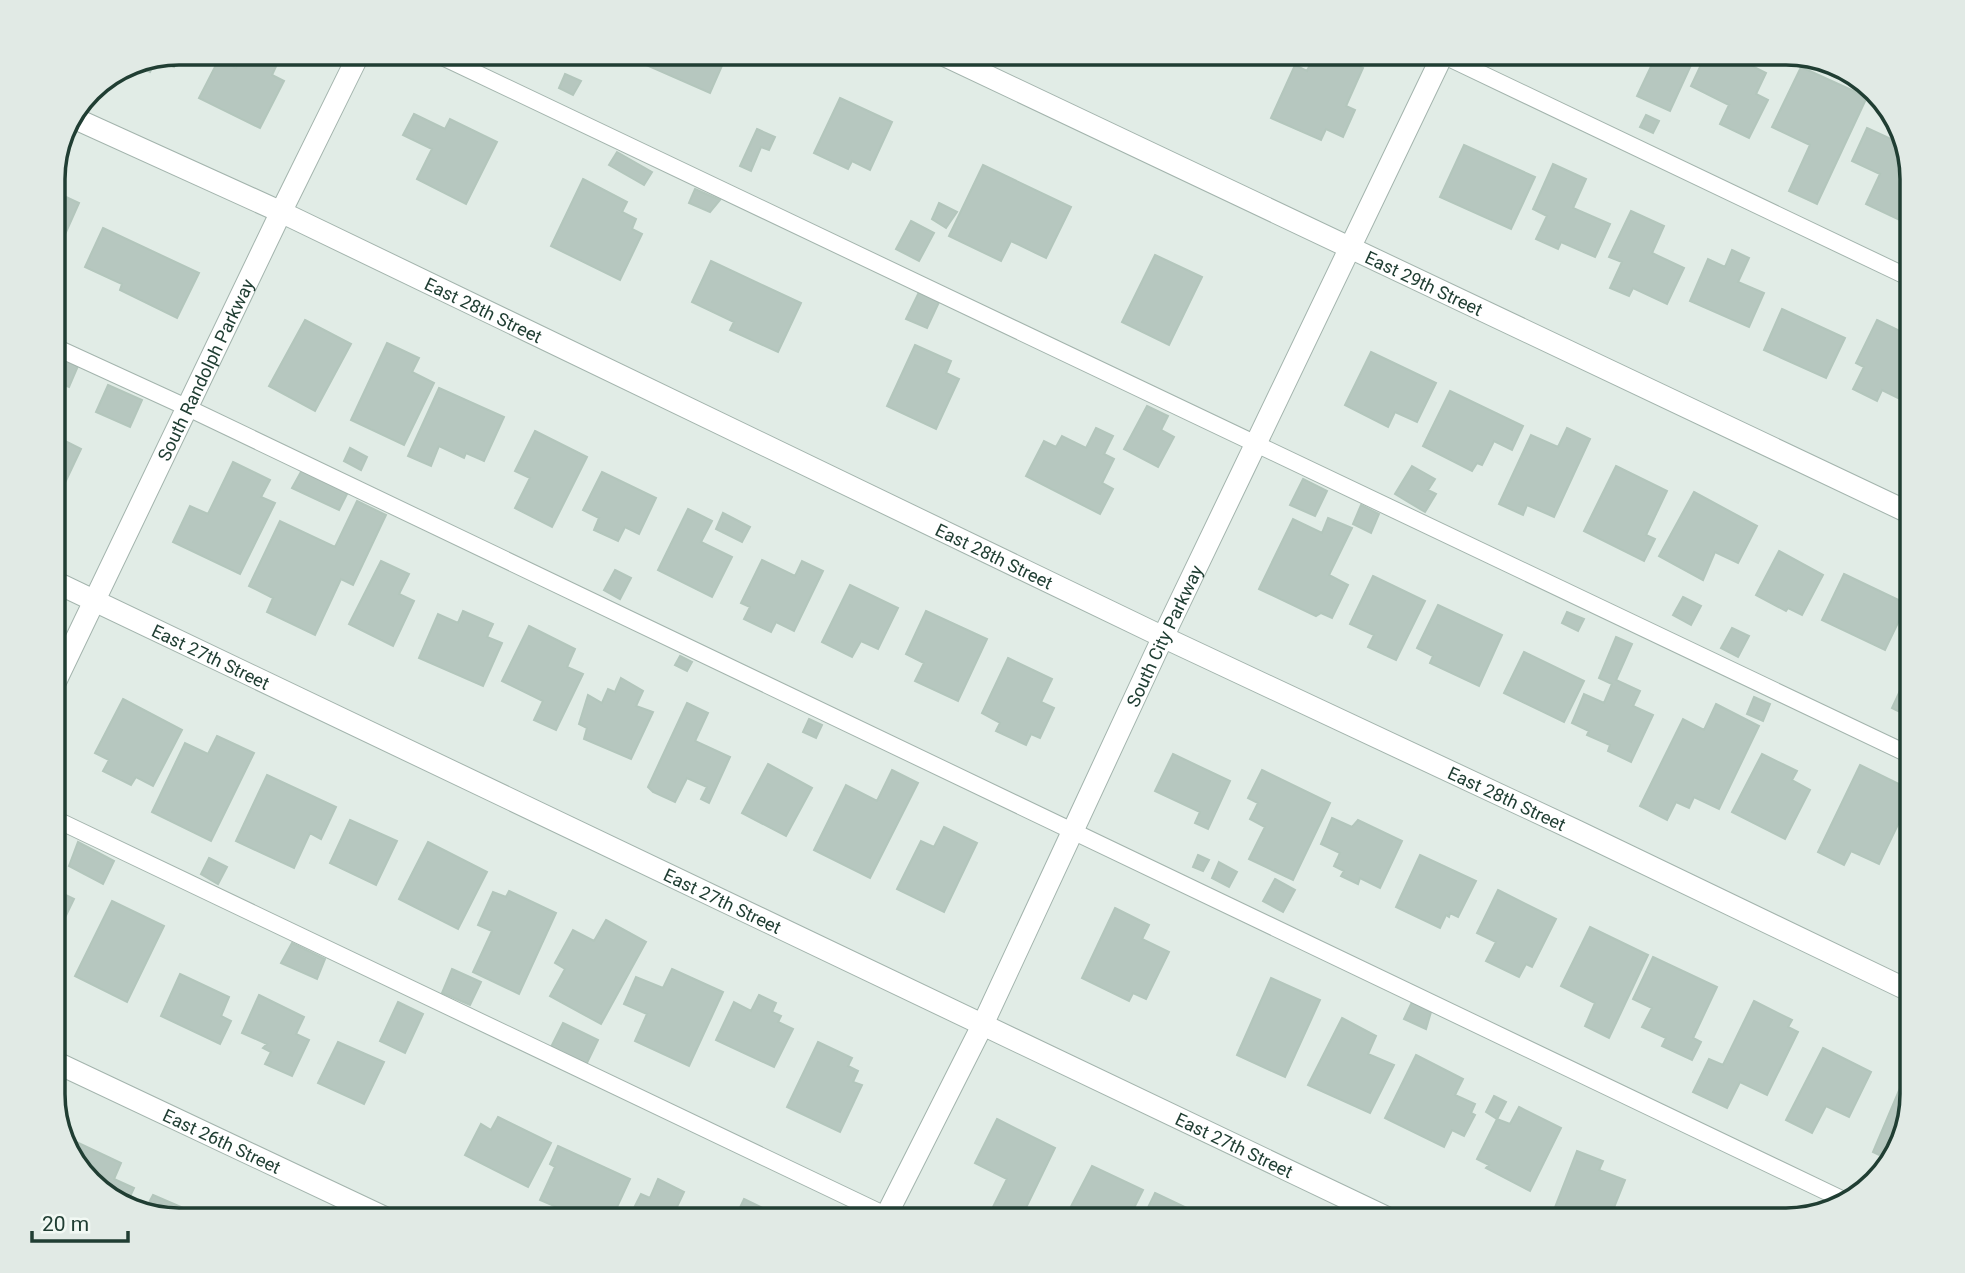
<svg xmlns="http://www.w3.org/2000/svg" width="1965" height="1273" font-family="Roboto,sans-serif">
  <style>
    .building { fill: #b6c7bf; stroke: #b3c6bc; stroke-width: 2 }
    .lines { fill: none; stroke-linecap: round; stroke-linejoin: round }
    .lane-casing { stroke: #a3b4ad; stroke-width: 18 }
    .street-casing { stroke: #a3b4ad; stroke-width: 23 }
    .lane { stroke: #fff; stroke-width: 16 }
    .street { stroke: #fff; stroke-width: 21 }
    .labels { text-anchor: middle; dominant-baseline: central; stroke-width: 5; stroke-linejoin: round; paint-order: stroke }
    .street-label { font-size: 18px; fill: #203e33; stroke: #f2f9f4 }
    .rim { fill: none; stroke: #203e33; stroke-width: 3.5 }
  </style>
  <rect width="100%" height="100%" fill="#e1ece6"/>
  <!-- building -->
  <path class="building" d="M181,52l-7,15 -18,-8 -6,13 -13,-6v6l-12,-6 6,-4z
    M243,52h21l15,8 -7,15 12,6 -24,47 -61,-30 20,-39 17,9z
    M649,52h79l-18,41 -66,-29z
    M1316,52h13l34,16 -17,38 9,4 -12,27 -17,-8 -5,11 -50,-22 24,-53 12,6z
    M1647,52h50l-27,59 -33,-15 19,-40z
    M1707,52h17l42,21 -10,21 12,6 -19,38 -29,-14 9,-19 -38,-19z
    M1801,67l66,30 -50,107 -28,-13 21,-46 -38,-18z
    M565,74l16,7 -8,14 -14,-7z
    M840,98l52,24 -22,48 -18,-9 -4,8 -34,-16z
    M414,114l31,15 5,-10 47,23 -31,62 -49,-25 15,-30 -29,-14z
    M1646,115l13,6 -6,12 -13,-6z
    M1867,128l37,17 8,34v30l-6,14 -40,-19 14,-30 -28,-13z
    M757,129l18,8 -6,13 -8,-3 -10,24 -11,-5z
    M1464,145l71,32 -24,52 -71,-32z
    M617,152l35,20 -8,13 -35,-20z
    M1553,164l33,15 -13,29 37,16 -15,33 -34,-15 -3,7 -22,-10 11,-23 -14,-7z
    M983,165l88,42 -25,51 -35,-17 -10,20 -52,-25z
    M583,179l44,23 -5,10 14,7 -4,10 10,5 -22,46 -69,-34z
    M695,189l25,11 -10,12 -21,-9z
    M53,191l26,12 -20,45 -6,-3z
    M939,203l18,9 -11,16 -14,-9z
    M1631,211l33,15 -12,27 32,15 -17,36 -34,-16 -4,8 -19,-8 12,-26 -13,-5z
    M911,221l23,12 -15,28 -23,-12z
    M103,228l96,45 -22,45 -57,-28 2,-6 -37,-17z
    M1732,250l17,8 -11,24 26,11 -15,34 -59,-26 18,-42 17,8z
    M1155,255l47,22 -33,68 -47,-23z
    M711,261l90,42 -23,49 -48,-22 4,-8 -42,-20z
    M920,290l20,10 -13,28 -21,-9z
    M1782,309l63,29 -19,40 -62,-28z
    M305,320l46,24 -36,67 -46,-25z
    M1877,320l35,17v68l-30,-15 -5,11 -24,-12 11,-22 -8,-4z
    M387,343l32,15 -7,14 22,11 -30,62 -53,-25z
    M915,345l36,16 -5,12 13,6 -23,50 -49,-23z
    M1371,352l65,31 -19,39 -22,-10 -7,15 -43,-22z
    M53,354l25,12 -9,21 -16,-7z
    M108,385l34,15 -12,27 -34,-15z
    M439,388l65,29 -20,44 -18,-8 -2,5 -25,-12 -8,20 -23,-10z
    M1450,391l73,35 -11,24 -18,-9 -12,24 -5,-2 -5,8 -49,-25z
    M1147,406l21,10 -7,14 13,7 -16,30 -34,-18z
    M1096,428l17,8 -9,18 10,5 -12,24 11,6 -13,25 -74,-38 18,-35 12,6 6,-11 24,12z
    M1567,428l23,11 -36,78 -27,-12 -4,10 -24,-11 32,-69 27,12z
    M535,431l52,26 -35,70 -37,-19 15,-30 -15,-7z
    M53,435l28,14 -28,59z
    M350,448l17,9 -6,13 -17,-9z
    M233,462l37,18 -9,17 14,6 -35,71 -67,-32 17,-36 18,8z
    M1412,466l23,13 -7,11 8,4 -11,18 -30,-18z
    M1616,466l51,25 -21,44 9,4 -11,22 -60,-30z
    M302,470l46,22 -9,18 -47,-22z
    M602,472l54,26 -17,36 -14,-7 -7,14 -24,-11 5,-12 -16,-8z
    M1303,479l24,12 -12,25 -25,-11z
    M1694,492l63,34 -19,37 -23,-11 -12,28 -44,-24z
    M357,501l29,14 -33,70 -12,-6 -26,56 -48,-23 6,-14 -24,-12 31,-65 55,26z
    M1361,505l18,9 -8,19 -18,-9z
    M688,509l24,12 -11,21 31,15 -20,40 -54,-27z
    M723,513l27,14 -8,15 -26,-13z
    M1328,518l24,10 -23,47 19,10 -16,33 -11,-5 -5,3 -57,-27 34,-70 29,14z
    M1779,551l44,24 -21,40 -14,-7 -2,3 -30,-16z
    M762,560l33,16 7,-15 21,10 -29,60 -18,-9 -5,10 -27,-13 6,-12 -9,-4z
    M381,561l28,13 -10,20 15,7 -21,45 -44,-22z
    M615,570l16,8 -11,21 -16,-9z
    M1844,574l63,30 -22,46 -63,-30z
    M1373,576l52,25 -29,59 -28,-13 6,-12 -24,-11z
    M850,585l48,23 -20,41 -17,-8 -9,16 -30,-15z
    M1683,597l18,9 -10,19 -18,-10z
    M1438,605l64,30 -23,51 -49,-23 3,-7 -16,-8z
    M463,611l30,13 -6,13 15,6 -19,43 -64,-28 19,-44 20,9z
    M926,611l61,28 -29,62 -43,-20 9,-18 -18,-9z
    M1567,612l17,7 -6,12 -16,-8z
    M529,626l46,23 -8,18 16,7 -27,56 -22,-10 9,-19 -41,-20z
    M1732,628l17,8 -11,21 -17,-9z
    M1912,628v22l-8,-4z
    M1616,637l16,7 -16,36 24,11 -7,15 20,9 -22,47 -23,-11 2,-6 -23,-10 2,-4 -17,-8 12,-29 20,9 8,-19 -13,-6z
    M1524,652l60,29 -20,41 -60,-29z
    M680,656l12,6 -5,9 -12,-6z
    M1008,658l44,21 -11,23 13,6 -14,30 -9,-4 -5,11 -30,-14 4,-8 -18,-10z
    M1912,665v53l-20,-10z
    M621,678l22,13 -7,15 17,6 -22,47 -47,-20 3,-11 -8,-4 9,-29 14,8 6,-14 7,3z
    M1754,697l16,7 -7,17 -16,-7z
    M123,699l59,31 -29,56 -17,-9 -5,8 -28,-14 6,-11 -14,-7z
    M687,703l21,10 -13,28 35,16 -21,46 -8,-4 6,-12 -20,-9 -12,24 -22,-10 -5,-5z
    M1716,704l43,22 -40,83 -25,-12 -5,11 -13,-6 -9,18 -27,-14 43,-87 21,11z
    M809,719l13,6 -6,13 -13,-6z
    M217,736l37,17 -43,88 -59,-29 33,-69 23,11z
    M1173,754l57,27 -22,48 -13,-6 5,-11 -45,-21z
    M1762,754l35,17 -5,9 18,10 -25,49 -53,-27z
    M768,764l44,24 -26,48 -44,-23z
    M1860,765l49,24 -6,12 5,3 -29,60 -28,-13 -7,14 -26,-13z
    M892,770l26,13 -48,95 -56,-28 32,-65 31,16z
    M1262,770l68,33 -37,77 -44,-21 16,-32 -15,-8 8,-16 -10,-5z
    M267,775l69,32 -15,32 -11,-6 -16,35 -58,-27z
    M1332,818l20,9 6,-7 44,21 -22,47 -20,-10 -2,6 -17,-8 3,-5 -10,-5 6,-13 -19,-9z
    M350,820l47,21 -21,44 -46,-22z
    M944,827l33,16 -33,69 -47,-23 24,-48 13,6z
    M78,842l36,19 -11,23 -34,-18z
    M428,842l59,30 -29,57 -59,-30z
    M1198,855l11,5 -6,11 -10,-4z
    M1420,855l56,26 -18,36 -8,-4 -1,4 -3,-2 -6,13 -44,-21z
    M209,858l18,9 -9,17 -17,-10z
    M1219,862l18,10 -8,15 -17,-9z
    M1912,867v29l-11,-5z
    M1275,879l20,11 -12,22 -20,-11z
    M53,889l21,10 -17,35 5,3 -9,19z
    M1498,890l58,29 -24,48 -6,-3 -7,13 -33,-16 10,-19 -19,-9z
    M509,891l47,22 -37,81 -46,-22 19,-41 -14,-6 15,-33 13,5z
    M112,901l52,25 -37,76 -52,-26z
    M1115,908l34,17 -7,14 27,13 -23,47 -13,-6 -4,8 -47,-23z
    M606,920l40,22 -45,82 -51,-28 15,-27 -10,-6 18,-33 21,11z
    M1590,927l58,28 -39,83 -24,-12 10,-23 -34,-17z
    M292,943l33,16 -8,20 -36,-16z
    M1653,957l64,30 -24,51 8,4 -9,18 -30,-14 4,-8 -24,-11 10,-19 -19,-9z
    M452,969l29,13 -11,23 -28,-12z
    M672,969l51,23 -34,74 -54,-25 12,-27 -23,-10 12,-27 27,11z
    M180,974l49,23 -8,19 10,5 -11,23 -59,-28z
    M1271,978l49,22 -35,77 -48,-22z
    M259,995l45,22 -8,17 13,6 -17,36 -27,-12 6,-12 -8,-4 4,-4 -25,-11z
    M759,995l17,8 -4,9 9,4 -3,6 15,7 -19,38 -58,-27 18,-38 17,9z
    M1754,1001l38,19 -4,7 10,5 -31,63 -27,-13 -13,26 -34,-16 16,-33 14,6z
    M398,1002l25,12 -18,39 -25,-12z
    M1412,1002l19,10 -5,17 -22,-10z
    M1342,1018l34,18 -8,18 26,11 -24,48 -62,-28z
    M563,1023l35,17 -12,25 -35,-18z
    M338,1042l46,20 -20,42 -46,-21z
    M818,1042l34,16 -4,8 10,5 -5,11 9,3 -22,47 -53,-25z
    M1823,1048l48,24 -22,45 -23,-11 -14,27 -26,-13z
    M1416,1055l47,24 -8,16 20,9 -4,9 4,2 -11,21 -12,-6 -8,17 -59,-29z
    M1903,1081l9,4v9l-20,67 -19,-9z
    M1494,1096l12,6 -9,17 -11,-7z
    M1519,1107l42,21 -31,63 -44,-23 3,-3 -12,-6 20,-40 13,5z
    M498,1117l53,26 -23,44 -63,-32 16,-31 10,6z
    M997,1119l58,29 -35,72h-15l-15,-7 17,-34 -32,-16z
    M72,1140l49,23 -7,16 20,9 -8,17 -17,-6 -40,-42 -2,-7z
    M558,1146l72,33 -19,41h-24l-47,-20 15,-33 -5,-3z
    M1577,1151l26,10 -4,9 26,10 -16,40h-29l-26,-10z
    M1092,1166l51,24 -15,30h-64z
    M658,1179l26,13 -9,19 19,9h-66l13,-26 9,4z
    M1155,1193l57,27h-70z
    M153,1195l58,25h-32l-34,-10z
    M744,1199l44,21h-54z"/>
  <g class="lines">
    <defs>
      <path id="lane" d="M432,52l1480,704
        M1436,52l476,227
        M53,346l133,61 1664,796
        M53,818l843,402"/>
      <g id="street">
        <path id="s1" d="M937,52l975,462"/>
        <path id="s2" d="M76,119l205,93 882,425 414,194 335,161"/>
        <path id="s3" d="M53,581l1339,639"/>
        <path id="s4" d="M53,687l228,-475 79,-160"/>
        <path id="s5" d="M53,1061l337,159"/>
        <path id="s6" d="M884,1220l99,-196 180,-387 281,-585"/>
      </g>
    </defs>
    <!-- lane casing -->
    <use href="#lane" class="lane-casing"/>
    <!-- street casing -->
    <use href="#street" class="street-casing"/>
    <!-- lane -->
    <use href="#lane" class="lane"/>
    <!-- street -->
    <use href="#street" class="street"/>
  </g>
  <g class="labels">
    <!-- street labels -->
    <g class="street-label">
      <text stroke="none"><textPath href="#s1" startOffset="539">East 29th Street</textPath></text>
      <text stroke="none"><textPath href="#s2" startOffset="450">East 28th Street</textPath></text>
      <text stroke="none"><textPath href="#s4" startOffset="352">South Randolph Parkway</textPath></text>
      <text stroke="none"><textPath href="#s2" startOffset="1017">East 28th Street</textPath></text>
      <text stroke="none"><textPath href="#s6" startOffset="648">South City Parkway</textPath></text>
      <text stroke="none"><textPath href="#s3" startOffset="175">East 27th Street</textPath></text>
      <text stroke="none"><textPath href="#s2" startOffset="1584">East 28th Street</textPath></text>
      <text stroke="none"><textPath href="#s3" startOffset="742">East 27th Street</textPath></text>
      <text stroke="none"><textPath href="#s5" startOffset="187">East 26th Street</textPath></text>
      <text stroke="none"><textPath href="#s3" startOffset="1309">East 27th Street</textPath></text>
    </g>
  </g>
  <!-- crop -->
  <path d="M0 0H1965V1273H0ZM179 65H1786A114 114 0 0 1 1900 179V1094A114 114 0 0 1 1786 1208H179A114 114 0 0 1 65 1094V179A114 114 0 0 1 179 65Z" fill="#e1eae5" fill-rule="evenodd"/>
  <path class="rim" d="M179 65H1786A114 114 0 0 1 1900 179V1094A114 114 0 0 1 1786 1208H179A114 114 0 0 1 65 1094V179A114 114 0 0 1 179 65Z"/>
  <!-- scale -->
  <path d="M32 1231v10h96v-10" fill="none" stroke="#203e33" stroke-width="3.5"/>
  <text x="42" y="1231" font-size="21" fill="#203e33" stroke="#f2f9f4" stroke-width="5" paint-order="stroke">20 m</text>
</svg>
